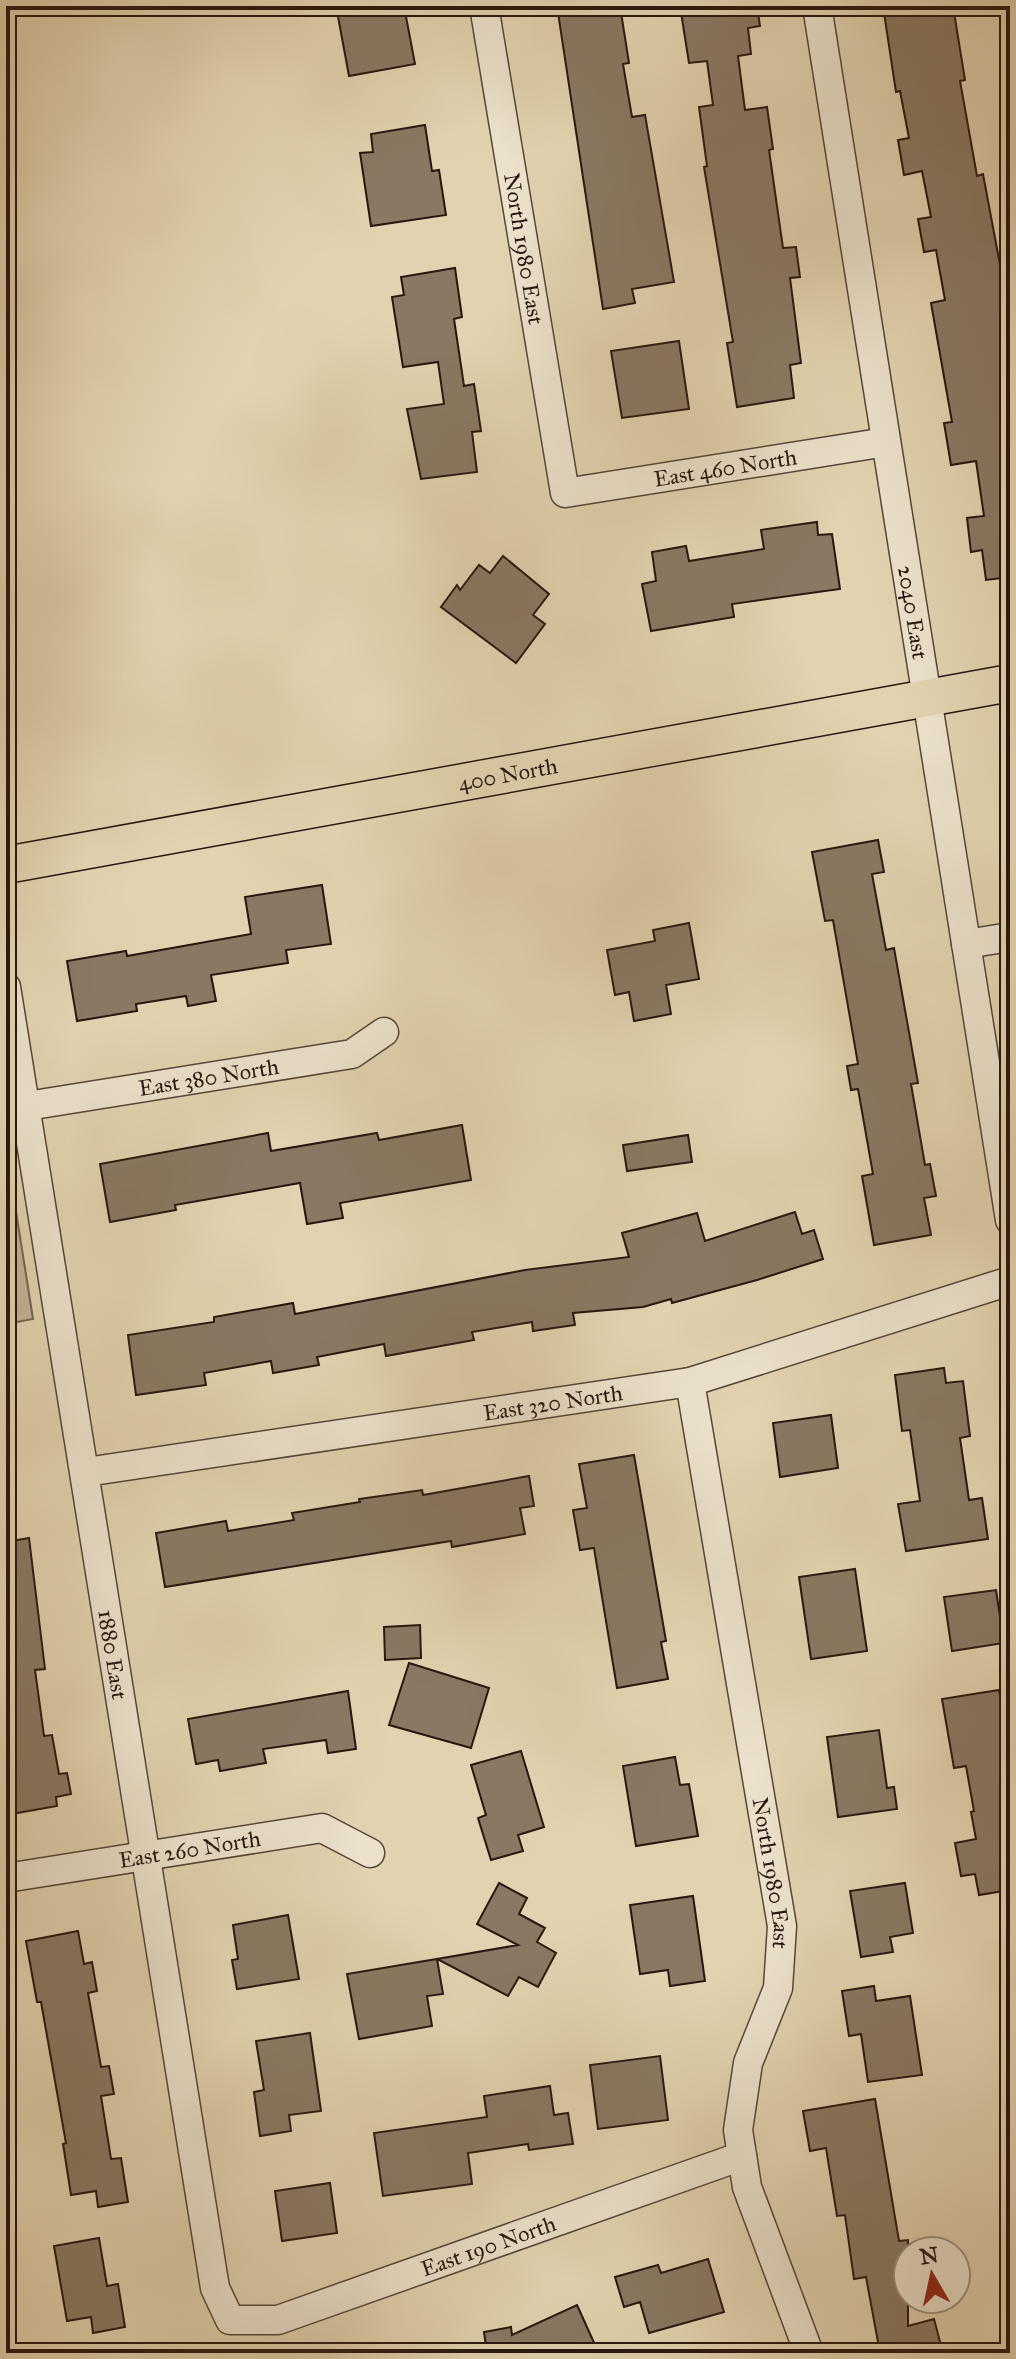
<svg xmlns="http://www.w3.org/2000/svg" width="1016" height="2359" font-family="'IM FELL Great Primer',serif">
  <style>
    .green { fill: #c2b395; stroke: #756552; stroke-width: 2 }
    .building { fill: #897963; stroke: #281710; stroke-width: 2 }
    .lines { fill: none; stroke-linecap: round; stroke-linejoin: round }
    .minor-casing { stroke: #564638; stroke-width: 31 }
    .major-casing { stroke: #281710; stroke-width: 39 }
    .minor { stroke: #ece2cc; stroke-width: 28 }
    .major { stroke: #e2d3b0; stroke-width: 36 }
    .labels { text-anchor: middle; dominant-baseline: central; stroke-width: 6; stroke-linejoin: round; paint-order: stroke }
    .street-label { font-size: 22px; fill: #281710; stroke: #ece2cc }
  </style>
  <rect width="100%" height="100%" fill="#e2d3b0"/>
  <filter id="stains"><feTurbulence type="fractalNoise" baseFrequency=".0025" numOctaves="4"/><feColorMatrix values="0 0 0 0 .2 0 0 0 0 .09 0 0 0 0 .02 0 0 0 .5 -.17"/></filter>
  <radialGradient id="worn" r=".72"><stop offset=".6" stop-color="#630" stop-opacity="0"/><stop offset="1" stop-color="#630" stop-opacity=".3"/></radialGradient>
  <!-- green -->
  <path class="green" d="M6,1148l27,171 -27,5z"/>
  <!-- building -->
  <path class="building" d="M366,6h38l11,58 -66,12 -12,-65z
    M557,6h63l9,57 -6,1 9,53 13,-2 29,167 -42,7 3,14 -32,6z
    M680,6h77l3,20 -12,2 3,26 -13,2 7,54 22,-3 6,42 -4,1 14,98 13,-1 4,30 -10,1 11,85 -11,2 4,33 -57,9 -10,-64 6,-1 -29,-175 3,-1 -8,-59 14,-2 -6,-44 -18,2z
    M883,6h70l12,74 -5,1 17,95 6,-2 27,144v259l-24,3 -4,-30 -11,2 -4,-34 17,-2 -8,-55 -25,4 -7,-42 8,-1 -21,-119 14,-3 -9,-50 -12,2 -6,-33 13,-2 -9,-46 -18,4 -6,-35 11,-2 -9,-47 -4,1z
    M425,125l7,46 7,-1 7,45 -75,11 -11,-73 13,-1 -2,-18z
    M455,268l7,49 -8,2 10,67 10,-2 7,47 -9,1 5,40 -56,7 -14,-70 37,-5 -6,-42 -35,5 -11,-70 12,-2 -3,-18z
    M679,341l10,68 -67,9 -11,-67z
    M817,522l1,13 14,-1 8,55 -108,15 2,13 -83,14 -9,-47 14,-3 -4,-29 34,-6 3,15 75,-12 -3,-19z
    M503,556l46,38 -16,21 12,9 -29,39 -75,-56 16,-22 3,5 19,-25 11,8z
    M878,840l6,32 -12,2 14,76 8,-2 24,135 -7,1 14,81 5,-1 6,32 -12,2 7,37 -57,10 -12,-69 11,-2 -15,-85 -7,1 -4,-24 11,-2 -25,-144 -8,1 -13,-69z
    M322,885l9,59 -45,6 2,13 -77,12 5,26 -28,5 -2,-10 -50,8 1,7 -60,10 -10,-60 59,-10 1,5 124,-22 -6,-37z
    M689,923l10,56 -33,6 5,29 -37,7 -5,-29 -14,3 -8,-45 48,-9 -2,-11z
    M462,1125l9,55 -131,23 3,15 -36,6 -7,-41 -125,22 1,5 -66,12 -10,-58 168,-31 3,18 106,-18 2,7z
    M688,1135l4,27 -65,9 -4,-26z
    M795,1212l7,22 12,-4 9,29 -66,21 -85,23 -1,-4 -28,8 -70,6 2,12 -42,6 -1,-9 -60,10 2,8 -88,16 -2,-12 -67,13 2,8 -46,8 -2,-12 -67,12 2,12 -70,10 -8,-60 86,-13v-5l79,-14 2,11 230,-44 104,-13 -7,-24 75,-20 8,28z
    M944,1368l2,15 17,-2 7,55 -10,2 9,62 13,-2 6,41 -82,12 -8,-47 22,-3 -10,-71 -8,1 -7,-56z
    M831,1415l7,53 -58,9 -7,-54z
    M634,1455l32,186 -5,1 7,37 -51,9 -23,-140 -14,2 -7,-40 14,-2 -8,-44z
    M529,1476l5,30 -14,2 5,26 -73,13 -1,-6 -286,46 -9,-54 70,-12 2,10 66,-11 -2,-7 68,-11 -1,-3 63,-9 1,5z
    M29,1538l16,131 -10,1 9,66 8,-1 7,39 8,-1 4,21 -15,3 1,9 -51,9v-273z
    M855,1569l12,82 -56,8 -12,-82z
    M996,1590l8,53 -52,8 -8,-54z
    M420,1625l1,33 -36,2 -1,-33z
    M409,1663l80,25 -18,60 -82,-23z
    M999,1690l7,39h4v161l-31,5 -4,-21 -14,2 -6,-33 21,-4 -5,-27 3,-1 -8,-45 -12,2 -12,-69z
    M348,1691l8,58 -28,4 -2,-13 -63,9 3,14 -46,8 -2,-11 -22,4 -8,-45z
    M879,1730l8,58 7,-1 3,22 -59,8 -11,-80z
    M521,1751l23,76 -26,8 5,16 -32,9 -13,-42 8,-3 -15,-50z
    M675,1757l5,28 9,-1 9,52 -62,10 -13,-80z
    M499,1883l28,15 -8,16 26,14 -8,14 19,11 -18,34 -19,-10 -11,19 -71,-37 81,-14 -41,-21z
    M905,1883l8,50 -23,4 3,15 -32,5 -11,-66z
    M693,1896l12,85 -35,5 -2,-16 -28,4 -10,-69z
    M288,1915l11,64 -62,10 -5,-29 6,-1 -5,-34z
    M78,1931l6,33 8,-2 5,29 -9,2 13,74 8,-1 5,28 -13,2 10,63 10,-1 7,44 -30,5 -2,-16 -25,4 -8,-51 3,-1 -25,-141h-4l-11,-61z
    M437,1959l6,35 -16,2 5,30 -73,13 -12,-65z
    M874,1986l2,15 34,-5 12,79 -54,7 -7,-48 -12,2 -7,-45z
    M310,2033l11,78 -32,4 2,16 -31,5 -6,-44 10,-2 -8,-49z
    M660,2056l8,64 -70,9 -8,-64z
    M550,2086l4,29 14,-2 5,31 -44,6 -1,-6 -60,9 4,31 -89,12 -9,-63 113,-16 -3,-21z
    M875,2099l24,142 9,-1v86l26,-7 9,34h-63l-14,-76 -12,2 -9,-64 -8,1 -11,-68 -16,3 -7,-40z
    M330,2183l7,50 -55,8 -7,-50z
    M99,2238l8,48 11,-2 7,43 -32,6 -2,-16 -24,4 -13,-75z
    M708,2259l16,53 -75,21 -9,-31 -16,5 -9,-30 43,-12 3,8z
    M577,2305l19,42 -13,6h-112l15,-7 -2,-14 27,-5 1,8z"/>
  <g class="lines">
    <defs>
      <g id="minor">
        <path id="s1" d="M484,6l81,487 321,-51"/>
        <path id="s2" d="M817,6l193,1214"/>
        <path d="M966,944l44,-7"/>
        <path id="s3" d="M6,987l209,1301 15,32h48l464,-164"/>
        <path id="s4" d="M27,1106l325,-52 32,-22"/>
        <path id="s5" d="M690,1382l92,544 -4,62 -30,75 -10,67 9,57 62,166"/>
        <path id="s6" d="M86,1472l604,-90 320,-101"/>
        <path id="s7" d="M6,1878l316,-50 48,25"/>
      </g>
      <g id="major">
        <path id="s8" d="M6,865l1004,-182"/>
      </g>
    </defs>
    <!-- minor casing -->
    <use href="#minor" class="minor-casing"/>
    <!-- major casing -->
    <use href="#major" class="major-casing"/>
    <!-- minor -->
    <use href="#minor" class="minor"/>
    <!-- major -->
    <use href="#major" class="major"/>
  </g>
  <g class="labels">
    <!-- street labels -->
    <g class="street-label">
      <text stroke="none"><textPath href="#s1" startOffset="246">North 1980 East</textPath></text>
      <text stroke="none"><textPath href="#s1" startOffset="656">East 460 North</textPath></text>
      <text stroke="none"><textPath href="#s2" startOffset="614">2040 East</textPath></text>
      <text stroke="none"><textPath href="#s8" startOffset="510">400 North</textPath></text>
      <text stroke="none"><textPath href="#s4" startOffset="184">East 380 North</textPath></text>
      <text stroke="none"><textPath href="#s6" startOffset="472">East 320 North</textPath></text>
      <text stroke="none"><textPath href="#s3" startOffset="676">1880 East</textPath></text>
      <text stroke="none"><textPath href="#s7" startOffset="186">East 260 North</textPath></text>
      <text stroke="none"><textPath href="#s5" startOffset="498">North 1980 East</textPath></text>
      <text stroke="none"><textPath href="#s3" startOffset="1624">East 190 North</textPath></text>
    </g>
  </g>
  <!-- margin -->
  <rect width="1016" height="2359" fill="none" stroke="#e2d3b0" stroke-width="32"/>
  <rect x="8" y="8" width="1000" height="2343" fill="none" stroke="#281710" stroke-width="4"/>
  <rect x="16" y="16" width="984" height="2327" fill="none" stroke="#281710" stroke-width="2"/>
  <!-- north arrow -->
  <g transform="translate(932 2275) rotate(351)"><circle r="38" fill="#ece2cc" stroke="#9e9181" stroke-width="2"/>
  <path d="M0-6L14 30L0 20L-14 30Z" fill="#8f2418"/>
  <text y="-12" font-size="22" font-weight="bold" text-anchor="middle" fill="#281710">N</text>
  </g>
  <rect width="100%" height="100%" filter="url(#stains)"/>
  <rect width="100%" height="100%" fill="url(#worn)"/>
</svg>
